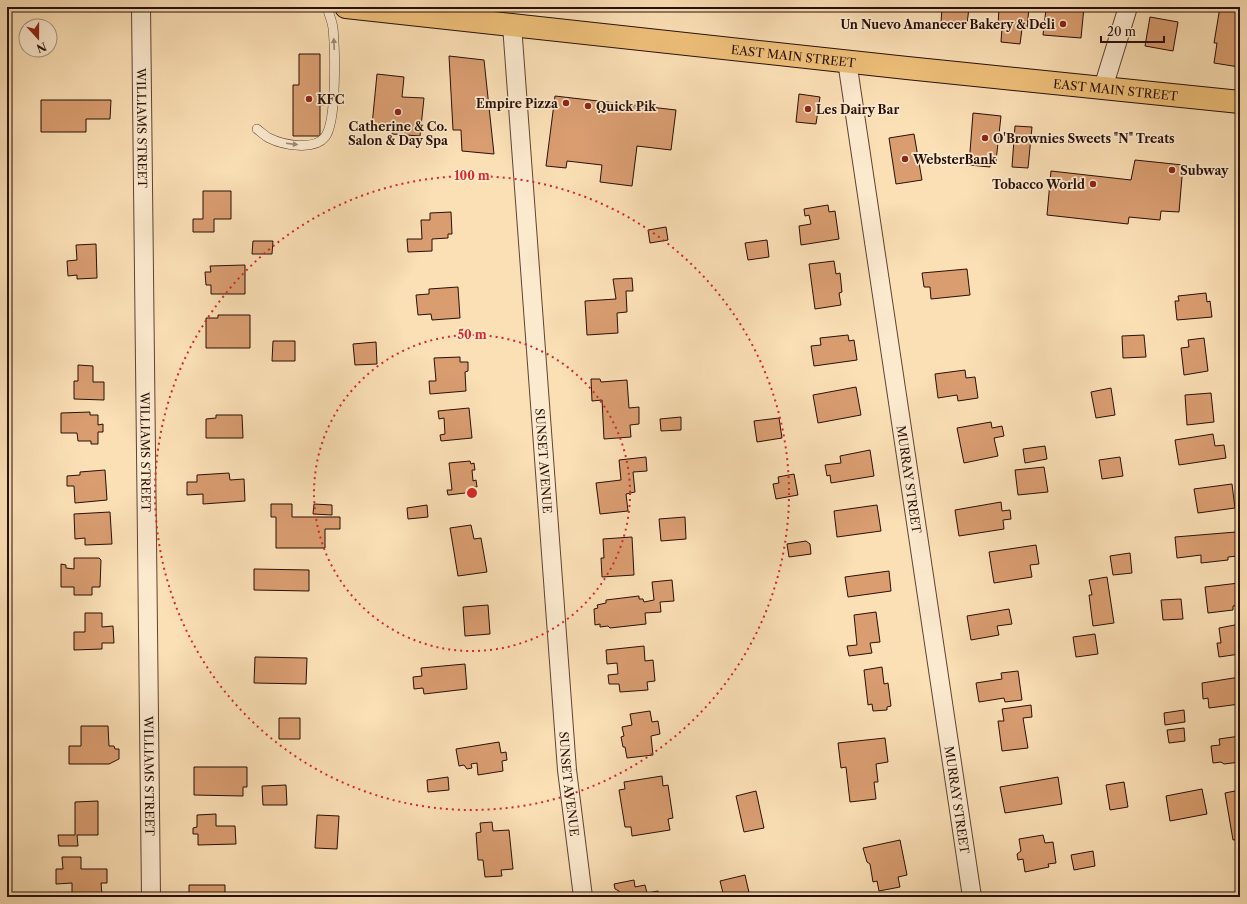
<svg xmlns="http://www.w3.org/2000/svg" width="1247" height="904" font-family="'Libre Caslon Text',serif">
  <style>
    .building { fill: #d99d70; stroke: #290f06 }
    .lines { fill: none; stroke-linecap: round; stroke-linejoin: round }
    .lane-casing { stroke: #5e4332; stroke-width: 10 }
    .street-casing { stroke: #5e4332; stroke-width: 20 }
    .primary-casing { stroke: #290f06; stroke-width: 24 }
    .lane { stroke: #fceacf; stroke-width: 9 }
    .street { stroke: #fceacf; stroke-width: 18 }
    .primary { stroke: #eec07a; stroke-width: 22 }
    .oneway { fill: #9d8775 }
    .ring { fill: none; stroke: #d62828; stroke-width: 2; stroke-dasharray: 2 4 }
    .poi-dot { fill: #8f2418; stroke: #fceacf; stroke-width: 1.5 }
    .labels { text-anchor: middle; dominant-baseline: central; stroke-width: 3.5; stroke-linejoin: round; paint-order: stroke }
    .poi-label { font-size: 12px; font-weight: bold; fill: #290f06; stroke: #fceacf; text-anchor: start }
    .street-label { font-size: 12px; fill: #290f06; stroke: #fceacf }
    .centre { fill: #d62828; stroke: #fceacf; stroke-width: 2 }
    .ring-label { font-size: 12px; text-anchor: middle; font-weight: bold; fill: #d62828; stroke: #fceacf; stroke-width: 3.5; stroke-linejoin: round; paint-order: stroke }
  </style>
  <rect width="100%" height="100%" fill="#fbdfb5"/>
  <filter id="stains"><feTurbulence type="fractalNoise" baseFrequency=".005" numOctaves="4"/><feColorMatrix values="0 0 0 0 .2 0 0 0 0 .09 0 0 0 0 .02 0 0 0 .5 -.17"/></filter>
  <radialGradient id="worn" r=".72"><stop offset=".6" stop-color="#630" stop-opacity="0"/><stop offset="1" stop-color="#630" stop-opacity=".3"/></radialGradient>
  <!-- building -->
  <path class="building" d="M942,7h27l-2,18 -26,-2z
    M999,7h30l-2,22h-5l-2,15 -19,-2 1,-15h-4z
    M1059,7h25l-3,31 -38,-3 3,-26 9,1z
    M1220,7h20l-1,60 -25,-4 3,-20h-3z
    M1150,17l28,5 -5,29 -28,-5z
    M299,54h21v39h4v12h-4v31h-27v-51h6z
    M449,56l35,4 10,94 -32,-3 -1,-21h-8z
    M377,74l27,3 -2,20 22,1 -4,38 -28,-2 1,-7 -21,-2z
    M799,94l21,3 -4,27 -20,-2z
    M555,96l121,14 -5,40 -34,-4 -5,40 -32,-4 2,-17 -35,-4 -1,7 -20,-2z
    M41,100h70l-1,19h-24v13h-45z
    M973,113l28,3 -5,45h-6v6l-21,-2z
    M1015,126l17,1 -4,41 -16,-1z
    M914,134l8,46 -26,4 -7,-46z
    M1135,160l48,5 -4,47 -18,-1 -1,9 -31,-3 -1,7 -81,-9 4,-44 80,9z
    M203,191h28v28h-17v13h-21v-13h10z
    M828,205l1,7 6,-1 4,28 -38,6 -2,-19 12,-2 -2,-9 -4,1 -1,-7z
    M451,212l1,22h-4v4l-16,1v12l-24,1 -1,-13h15l-1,-19h9v-7z
    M666,227l2,13 -18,3 -2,-13z
    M767,240l2,17 -21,3 -3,-17z
    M253,241h20l-1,13h-20z
    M96,244l1,34 -20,1v-4l-9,1 -1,-15 10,-1 -1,-15z
    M834,261l2,13 4,-1 2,19 -3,1 2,12 -26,4 -6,-45z
    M245,265v29h-34v-9h-5l-1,-13h6l-1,-6z
    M967,269l3,26 -39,4 -1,-12h-6l-2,-14z
    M632,278l1,13h-7l1,21 -10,1 1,20 -31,2 -2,-34 31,-2 -3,-20z
    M458,287l2,31 -28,2 -1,-6 -13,1 -2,-20 13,-1v-5z
    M1206,293l1,9 3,-1 2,16 -35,3 -2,-19h4l-1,-5z
    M218,315h32v33h-44v-30h12z
    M848,335l1,6 5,-1 3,20 -43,6 -3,-20 10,-1 -1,-7z
    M1144,335l2,22 -23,1 -1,-22z
    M1204,338l4,33 -24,4 -3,-27 8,-1 -1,-7z
    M273,341h22v20h-23z
    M376,342l1,22 -22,1 -2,-21z
    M460,357v5h8v9l-3,1 1,19 -36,3 -1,-13h7l-2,-23z
    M78,365l15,1v16h11v18l-30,-1v-18h4z
    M965,370l1,8 9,-1 3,21 -20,3 -1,-6 -19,3 -3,-24z
    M591,379h9l1,3 26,-2 2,28 10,-1v17l-9,1 1,12 -27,2 -2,-39 -10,1z
    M856,387l5,28 -43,8 -5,-28z
    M1111,388l4,27 -19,3 -5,-26z
    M1211,393l3,29 -27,3 -2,-30z
    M469,408l3,30 -31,3 -1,-6 5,-1 -1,-16 -5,1 -1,-8z
    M90,412v3h8v10l5,-1v8h-5v12h-7v-3h-13l-1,-8h-16v-20z
    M216,415h26l1,23h-37v-19l10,-1z
    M681,417v13l-20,1 -1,-12z
    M779,418l3,20 -25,4 -3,-21z
    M991,422l1,6 10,-2 2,10 -10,2 4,18 -34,7 -7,-35z
    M1213,434l2,12 9,-1 2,13 -47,7 -4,-25z
    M1045,446l2,13 -22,4 -2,-14z
    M870,450l4,26 -43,7 -1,-8 -3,1 -2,-11 16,-2 -1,-7z
    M646,457l1,14 -14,1 2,20 -9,2 2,17 -28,3 -4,-31 25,-3 -2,-20z
    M1120,457l3,19 -21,3 -3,-19z
    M470,461l1,3 3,-1 1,7h-3l1,11 3,-1 1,7h-3v5l-26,3 -1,-5h5l-3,-27z
    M1044,467l4,25 -30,3 -3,-25z
    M105,470l2,30 -32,3 -1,-17h-7v-10l13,-1v-3z
    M229,473l1,7 14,-1 1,22 -42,3v-10l-16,1v-13h10v-7z
    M794,474l4,21 -22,4 -3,-15 6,-1 -1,-6z
    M1232,484l3,24 -37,5 -4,-24z
    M1001,502l1,9 8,-1 1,9 -8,1 1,9 -45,7 -4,-26z
    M271,504h21v13h48v12h-15v19h-49v-31h-5z
    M314,504l18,1v10l-19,-1z
    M427,505l1,12 -20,2 -1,-11z
    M877,505l4,26 -44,6 -3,-26z
    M110,512l2,32 -27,1v-7l-10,1 -1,-25z
    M685,517l1,22 -25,2 -2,-22z
    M471,525l3,14 7,-1 6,34 -29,4 -8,-48z
    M1236,532l2,24 -10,1v3l-27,3v-8l-24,3 -2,-21z
    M632,537l2,38 -32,2 -1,-19h3l-1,-19z
    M806,541l4,3 1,10 -22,3 -2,-13z
    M1036,545l3,19 -9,1 2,12 -38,6 -5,-31z
    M1130,553l2,20 -19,2 -3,-19z
    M74,558h25l2,2 -1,27h-8v8h-18v-8h-13v-23l5,1v3l8,1z
    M254,569l55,1v21l-55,-1z
    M889,571l2,20 -43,6 -3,-20z
    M1107,577l7,46 -21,3 -4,-31h3l-3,-15z
    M672,580l2,21 -14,1 1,10 -16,1 1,11 -36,4 -2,-2 -8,1v-3l-5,1 -1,-16 4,-1 -1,-3 9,-2v-3l33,-4v3h4l1,3 10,-2 -2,-18z
    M1239,583l1,22 -7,1v4l-25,3 -3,-26z
    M1181,599l2,20 -20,1 -2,-20z
    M488,605l2,29 -25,2 -2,-29z
    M1009,609l3,15 -15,2 2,9 -28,5 -4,-24z
    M876,612l4,30 -10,1 2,10 -23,3 -2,-10 10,-1 -3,-30z
    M85,613h17v14l11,-1 1,17h-12v6l-28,1v-18h11z
    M1240,624v30l-21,3 -2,-14h4l-2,-15z
    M1095,634l3,20 -22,3 -3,-20z
    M644,646l1,15 8,-1 2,21 -8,1 1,8 -28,2 -1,-8h-10l-1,-9 10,-1 -1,-11 -10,1 -1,-14z
    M255,657l52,1 -1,26 -52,-1z
    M465,664l2,25 -43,5 -1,-6 -9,1 -1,-12 9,-1 -1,-8z
    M882,667l2,17 4,-1 3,23 -4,1v3l-14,1 -1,-7 -4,1 -4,-35z
    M1018,671l4,29 -17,2 -1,-4 -25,4 -3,-19 26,-4 -1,-6z
    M1240,677v27l-31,4 -1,-10 -5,1 -1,-16z
    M1031,705l1,12 -9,1 5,30 -26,3 -4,-30h6l-2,-12z
    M1184,710l1,12 -20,3 -1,-12z
    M650,711l2,11 6,-1 2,13 -9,2 2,19 -26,3 -2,-11h-2l-2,-10 3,-1 -2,-9 10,-2 -2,-11z
    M279,718h21v21h-21z
    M81,726h27l1,20h5l1,3h4v10l-10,5h-40v-18h12z
    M1184,728l1,13 -16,2 -2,-13z
    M1240,736v26l-16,2 -3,-2 -8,1 -2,-17 9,-1 -1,-6z
    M885,738l3,24 -12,2 2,18h-4l2,17 -26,3 -4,-35 -5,1 -3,-25z
    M499,742l2,11 5,-1 1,8 -5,1 1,10 -25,4 -1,-12 -6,1 1,4 -5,1 -3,-4 -5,1 -3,-17z
    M194,767h53v20h-4v9l-49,-1z
    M662,776l1,10 5,-1 5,33 -5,1 2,11 -38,6 -1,-9h-6l-6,-37 6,-1 -1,-7z
    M448,777l1,13 -21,2 -1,-12z
    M1058,777l4,27 -57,9 -5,-26z
    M1124,782l4,25 -18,3 -4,-25z
    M286,785l1,20h-24l-1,-19z
    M1202,789l5,25 -37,7 -4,-25z
    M1240,790v49l-7,1 -8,-47z
    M756,791l8,37 -20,4 -8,-36z
    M98,801v34h-21l1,11h-19l-1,-11h17v-33z
    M216,814v12h19l1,18 -38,1v-11h-5v-6l4,-1v-12z
    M317,815l22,1 -2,33 -22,-1z
    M492,822l1,9 16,-1 4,39 -12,1 1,6 -17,1 -2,-17h-5l-2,-27 5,-1 -1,-9z
    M1043,835l2,8 8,-1 3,21 -8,1 1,3 -24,5 -2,-13 -5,1 -1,-6 4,-3 -2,-12z
    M900,840l7,35 -9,2 2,10 -21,4 -2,-10 -4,1 -3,-18 -3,-2 -4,-14z
    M1093,851l2,15 -21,4 -3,-15z
    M62,857h19v12h26v14h-6l1,12h-30v-12l-16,1v-15h7z
    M745,875l5,22h-26l-4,-16z
    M634,880l1,7 10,-2 2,8 11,-2 1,6h-39l-1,-6 -4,-2 -1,-5z
    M189,885h36v9h3v3h-39z"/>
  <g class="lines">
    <defs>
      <path id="lane" d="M257,129c4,3 8,7 12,9 14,7 45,13 56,-1 12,-15 10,-88 8,-109 -1,-7 -4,-14 -6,-21"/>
      <g id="street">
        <path id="s1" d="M141,7l10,890"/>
        <path id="s2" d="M512,25l55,745 16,127"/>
        <path id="s3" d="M847,61l125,836"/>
        <path d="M1103,88l25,-81"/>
      </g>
      <g id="primary">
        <path id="s4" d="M346,7l561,61 333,34"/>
      </g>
    </defs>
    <!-- lane casing -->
    <use href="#lane" class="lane-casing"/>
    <!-- street casing -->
    <use href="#street" class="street-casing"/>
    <!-- primary casing -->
    <use href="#primary" class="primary-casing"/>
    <!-- lane -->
    <use href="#lane" class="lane"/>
    <!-- street -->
    <use href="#street" class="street"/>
    <!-- primary -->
    <use href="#primary" class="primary"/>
  </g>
  <!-- one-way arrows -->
  <defs><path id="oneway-solid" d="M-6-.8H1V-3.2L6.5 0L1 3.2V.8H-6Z"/></defs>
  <g class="oneway">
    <use href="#oneway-solid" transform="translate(334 44) rotate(-93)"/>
    <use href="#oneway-solid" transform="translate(292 144) rotate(7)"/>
  </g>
  <!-- distance rings -->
  <g class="ring">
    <circle cx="472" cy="493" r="158"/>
    <circle cx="472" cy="493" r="317"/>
  </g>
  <!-- markers -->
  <g class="poi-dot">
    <circle cx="1063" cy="24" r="4"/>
    <circle cx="309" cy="99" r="4"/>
    <circle cx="566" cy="103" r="4"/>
    <circle cx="588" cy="106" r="4"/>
    <circle cx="808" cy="109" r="4"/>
    <circle cx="398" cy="112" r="4"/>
    <circle cx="985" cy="138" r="4"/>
    <circle cx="905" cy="159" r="4"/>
    <circle cx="1172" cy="170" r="4"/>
    <circle cx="1093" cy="184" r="4"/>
  </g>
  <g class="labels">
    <!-- poi labels -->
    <g class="poi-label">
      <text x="1055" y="24" text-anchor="end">Un Nuevo Amanecer Bakery &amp; Deli</text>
      <text x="317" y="99">KFC</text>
      <text x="558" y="103" text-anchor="end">Empire Pizza</text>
      <text x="596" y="106">Quick Pik</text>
      <text x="816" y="109">Les Dairy Bar</text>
      <text x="398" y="126" text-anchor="middle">Catherine &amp; Co.<tspan x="398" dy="14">Salon &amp; Day Spa</tspan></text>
      <text x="993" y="138">O'Brownies Sweets "N" Treats</text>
      <text x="913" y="159">WebsterBank</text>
      <text x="1180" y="170">Subway</text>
      <text x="1085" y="184" text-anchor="end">Tobacco World</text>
    </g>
    <!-- street labels -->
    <g class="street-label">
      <text stroke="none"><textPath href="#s4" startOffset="450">EAST MAIN STREET</textPath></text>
      <text stroke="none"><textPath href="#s4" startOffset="774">EAST MAIN STREET</textPath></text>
      <text stroke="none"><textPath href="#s1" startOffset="121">WILLIAMS STREET</textPath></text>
      <text stroke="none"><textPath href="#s1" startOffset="445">WILLIAMS STREET</textPath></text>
      <text stroke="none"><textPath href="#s2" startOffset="437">SUNSET AVENUE</textPath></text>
      <text stroke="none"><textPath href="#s3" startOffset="423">MURRAY STREET</textPath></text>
      <text stroke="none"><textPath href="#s1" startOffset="769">WILLIAMS STREET</textPath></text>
      <text stroke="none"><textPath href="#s2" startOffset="761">SUNSET AVENUE</textPath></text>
      <text stroke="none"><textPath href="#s3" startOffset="747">MURRAY STREET</textPath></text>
    </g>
  </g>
  <circle cx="472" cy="493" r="6" class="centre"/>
  <g class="ring-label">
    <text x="472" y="180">100 m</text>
    <text x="472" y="339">50 m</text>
  </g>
  <!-- margin -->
  <rect width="1247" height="904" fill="none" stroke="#fbdfb5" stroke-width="24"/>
  <rect x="8" y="8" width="1231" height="888" fill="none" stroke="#290f06" stroke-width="2"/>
  <rect x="12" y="12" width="1223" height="880" fill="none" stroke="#290f06"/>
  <!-- north arrow -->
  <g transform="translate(38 38) rotate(159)"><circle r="19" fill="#fceacf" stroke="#a8927f"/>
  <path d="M0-3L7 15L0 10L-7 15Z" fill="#8f2418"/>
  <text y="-6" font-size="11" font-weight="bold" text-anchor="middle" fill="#290f06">N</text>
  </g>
  <!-- scale -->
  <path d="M1101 36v6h63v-6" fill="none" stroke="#290f06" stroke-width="2"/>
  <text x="1107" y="36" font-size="12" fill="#290f06" stroke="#fceacf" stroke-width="3" paint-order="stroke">20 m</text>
  <rect width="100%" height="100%" filter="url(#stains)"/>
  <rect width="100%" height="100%" fill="url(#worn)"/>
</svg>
